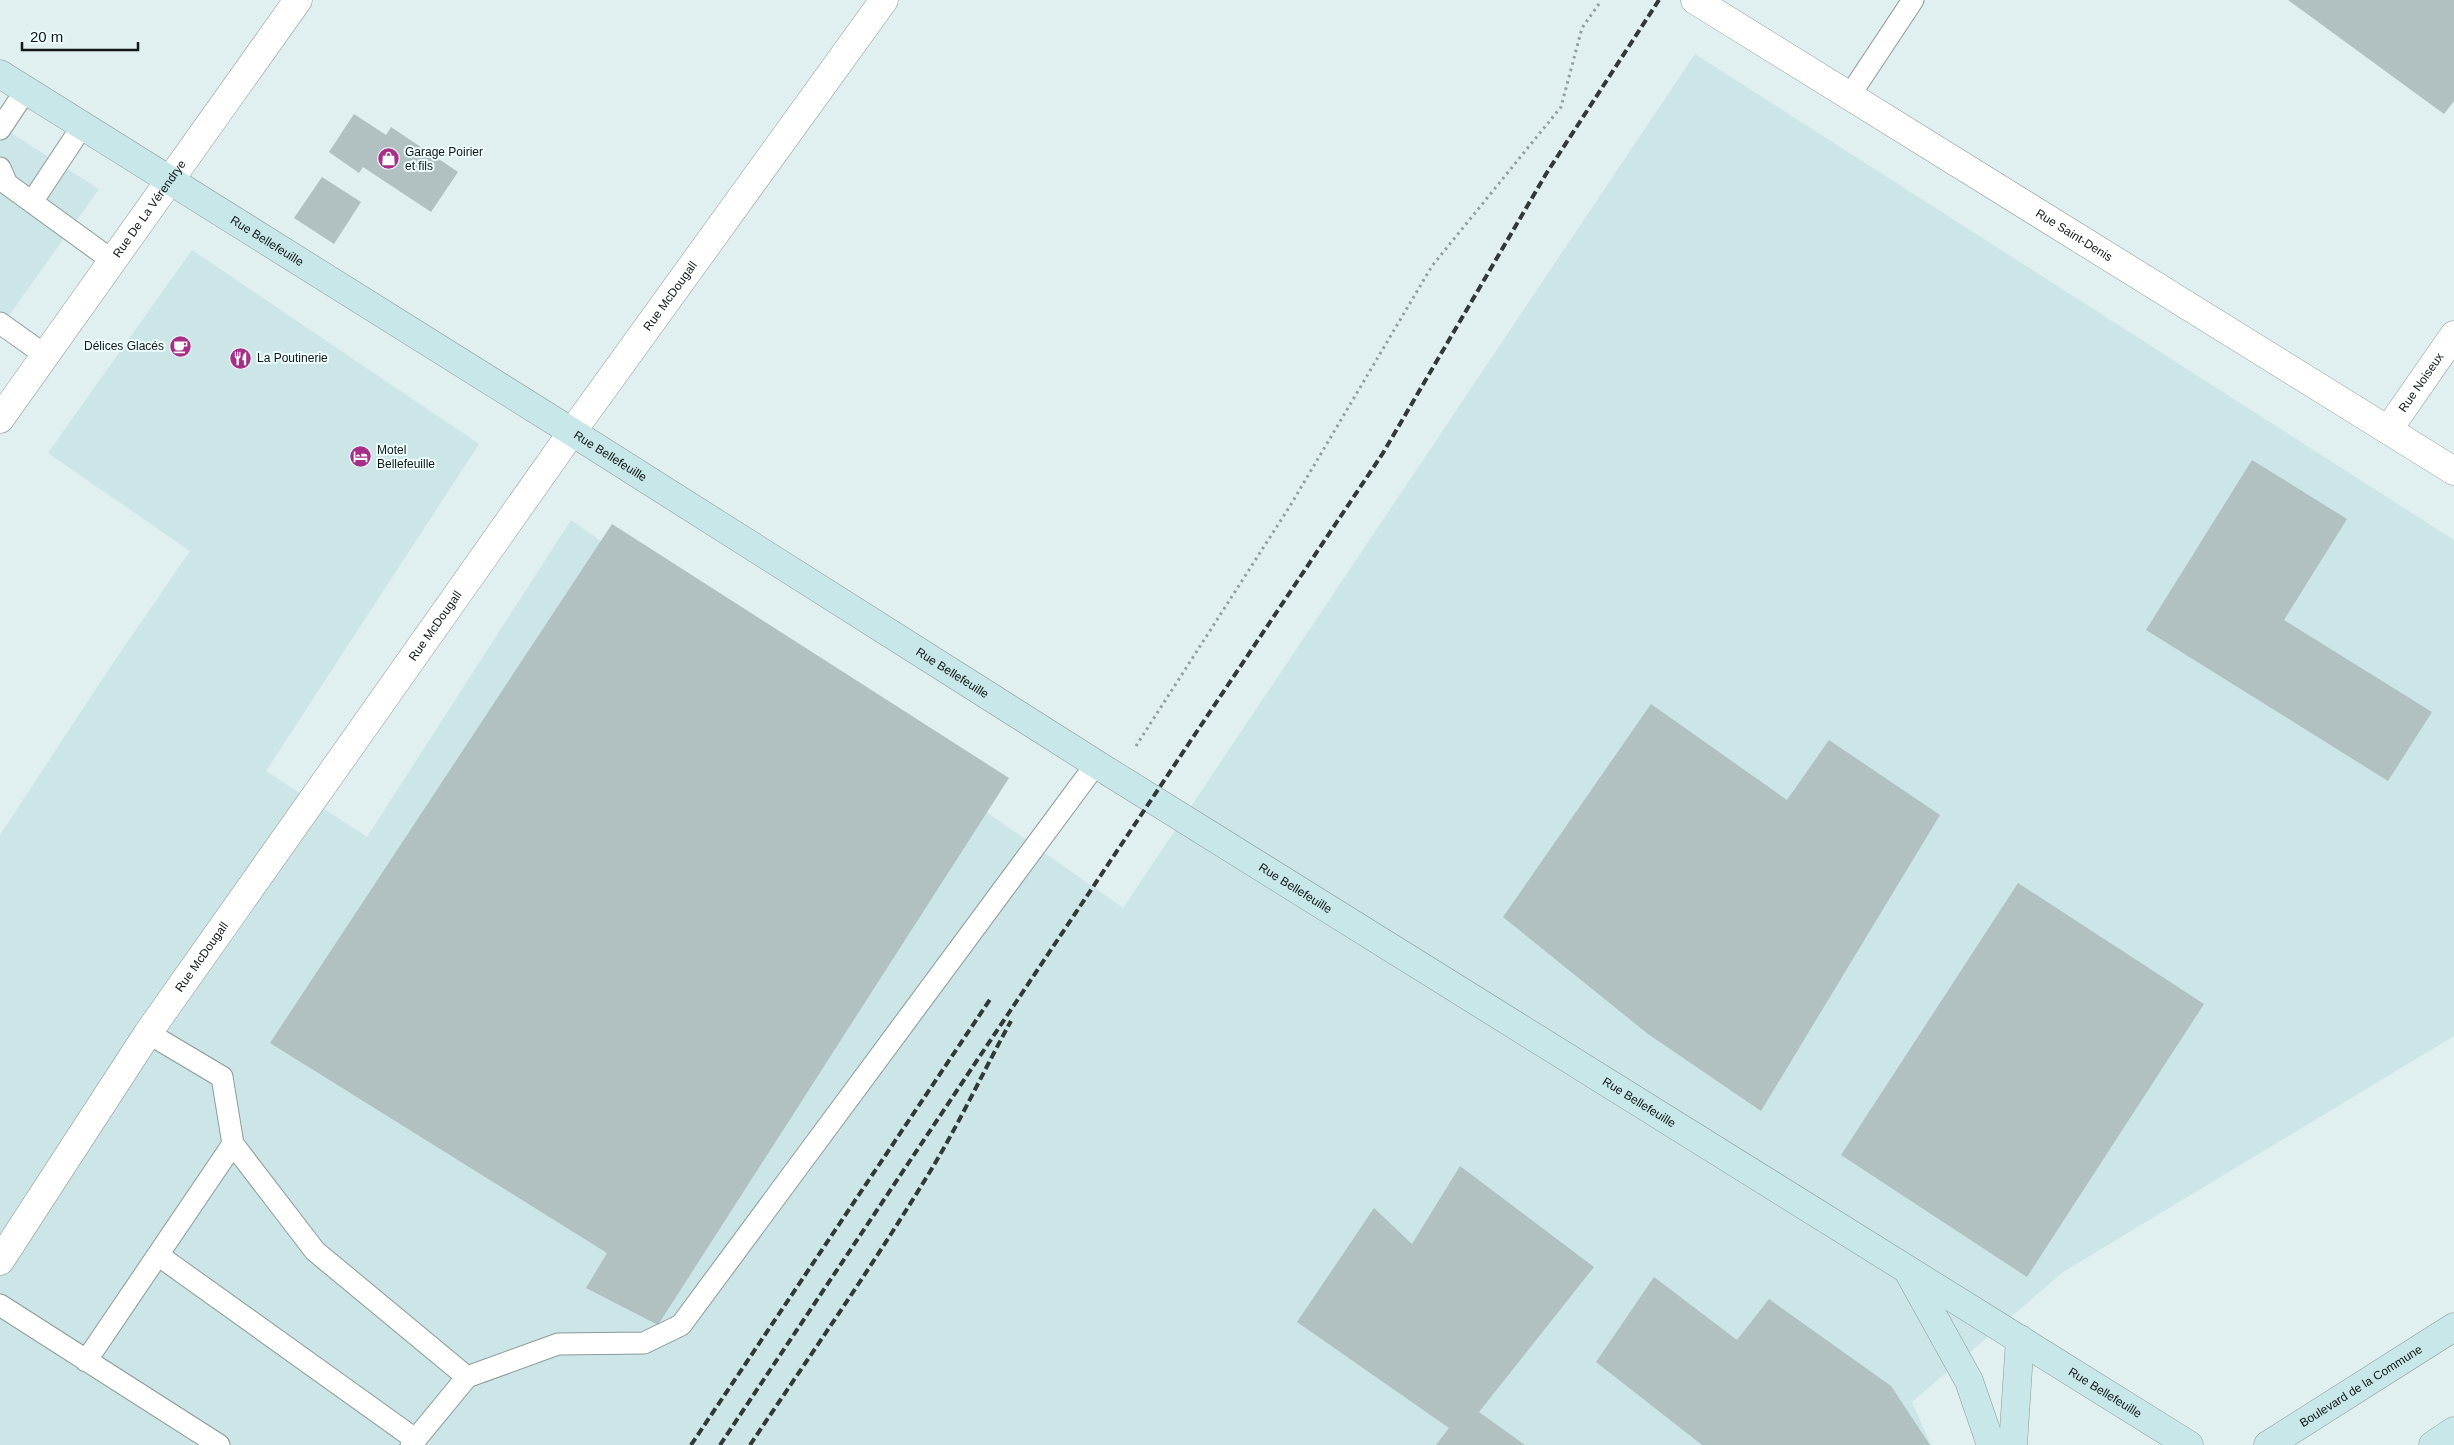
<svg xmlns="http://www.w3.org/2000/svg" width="2454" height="1445" font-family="Helvetica,sans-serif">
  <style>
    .built { fill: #cce5e7 }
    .building { fill: #b1c0c1 }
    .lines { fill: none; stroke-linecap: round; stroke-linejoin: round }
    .lane-casing { stroke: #8b999a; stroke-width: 23 }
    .street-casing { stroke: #8b999a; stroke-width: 29 }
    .secondary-casing { stroke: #8b999a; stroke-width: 29 }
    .path { stroke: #939e9f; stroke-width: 3; stroke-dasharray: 2.5 4; stroke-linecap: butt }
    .lane { stroke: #fff; stroke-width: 21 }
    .street { stroke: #fff; stroke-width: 28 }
    .secondary { stroke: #c8e7e9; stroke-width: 28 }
    .rail { stroke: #323838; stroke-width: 4; stroke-dasharray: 8 4; stroke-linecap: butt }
    .labels { text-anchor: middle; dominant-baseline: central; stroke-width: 4; stroke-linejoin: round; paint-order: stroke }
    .poi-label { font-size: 12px; fill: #121717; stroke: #edfdfe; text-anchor: start }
    .street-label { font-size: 12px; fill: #121717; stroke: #edfdfe }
  </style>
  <rect width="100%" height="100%" fill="#e0eff0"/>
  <!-- built -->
  <path class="built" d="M1695,54l759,486v496l-391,236 -151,130 19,43h-1931v-610l109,-166 81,-118 -142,-98 144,-203 287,194 -213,327 101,66 204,-317 552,388z
    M0,126l99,63 -99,139z"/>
  <!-- building -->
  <path class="building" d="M2288,0h166v101l-10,13z
    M354,114l32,21 5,-8 67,45 -27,40 -68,-45 -4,6 -30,-21z
    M322,177l39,25 -27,42 -40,-26z
    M2252,460l95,59 -63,101 148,92 -44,69 -242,-151z
    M612,524l397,254 -351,547 -72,-37 21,-35 -337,-210z
    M1651,704l136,96 42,-60 111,75 -179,296 -113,-77 -145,-117z
    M2018,883l186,121 -177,273 -186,-122z
    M1460,1166l134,101 -115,145 46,33h-89l13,-17 -152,-106 77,-114 38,36z
    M1654,1277l83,63 32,-41 122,87 39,59h-228l-106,-83z"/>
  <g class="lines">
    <defs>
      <path id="lane" d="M1850,95l63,-95
        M0,129l26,-39
        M0,168l7,16 106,77
        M32,202l51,-77
        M0,323l45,32
        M233,1144l82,107 152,126
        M158,1255l257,184
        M0,1305l219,140
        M86,1361l147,-217 -11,-67 -74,-44
        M411,1445l56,-68 91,-33 86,-1 37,-18 415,-561"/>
      <g id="street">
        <path id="s1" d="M1695,0l759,471"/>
        <path id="s2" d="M0,419l298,-419"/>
        <path id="s3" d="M2388,430l66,-95"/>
        <path id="s4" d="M0,1261l148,-228 424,-601 312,-432"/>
      </g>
      <g id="secondary">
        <path id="s5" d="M0,74l572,358 532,337 1085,676"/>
        <path d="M1908,1271l61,110 22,64"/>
        <path d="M2013,1445l7,-106"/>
        <path id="s6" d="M2268,1445l186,-118"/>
        <path d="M2433,1445l21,-14"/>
      </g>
    </defs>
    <!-- lane casing -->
    <use href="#lane" class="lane-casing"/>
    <!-- street casing -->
    <use href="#street" class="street-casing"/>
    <!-- secondary casing -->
    <use href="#secondary" class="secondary-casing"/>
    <!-- path -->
    <path class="path" d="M1136,746l154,-240 142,-240 129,-159 21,-79 19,-27"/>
    <!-- lane -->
    <use href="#lane" class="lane"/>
    <!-- street -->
    <use href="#street" class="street"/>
    <!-- secondary -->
    <use href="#secondary" class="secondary"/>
    <!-- rail -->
    <path class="rail" d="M691,1445l300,-447
      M720,1445l663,-992 163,-279 113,-174
      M750,1445c61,-91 124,-181 181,-275 29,-48 53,-100 80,-149"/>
  </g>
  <!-- icons -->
  <defs>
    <symbol id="shop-disc" viewBox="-11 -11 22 22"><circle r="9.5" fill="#a72f87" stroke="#edfdfe"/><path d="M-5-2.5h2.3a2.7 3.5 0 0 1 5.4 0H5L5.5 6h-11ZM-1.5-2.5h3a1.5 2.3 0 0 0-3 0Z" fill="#fff"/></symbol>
    <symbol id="cafe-disc" viewBox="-11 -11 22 22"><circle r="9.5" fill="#a72f87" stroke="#edfdfe"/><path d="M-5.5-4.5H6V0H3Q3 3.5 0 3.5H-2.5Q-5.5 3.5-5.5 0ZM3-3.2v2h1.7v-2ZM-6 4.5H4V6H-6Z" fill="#fff"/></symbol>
    <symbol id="restaurant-disc" viewBox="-11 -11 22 22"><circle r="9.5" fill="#a72f87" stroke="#edfdfe"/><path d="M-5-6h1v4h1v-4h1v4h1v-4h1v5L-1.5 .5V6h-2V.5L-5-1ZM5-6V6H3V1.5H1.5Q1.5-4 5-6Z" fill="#fff"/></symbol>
    <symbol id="hotel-disc" viewBox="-11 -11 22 22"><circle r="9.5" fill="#a72f87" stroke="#edfdfe"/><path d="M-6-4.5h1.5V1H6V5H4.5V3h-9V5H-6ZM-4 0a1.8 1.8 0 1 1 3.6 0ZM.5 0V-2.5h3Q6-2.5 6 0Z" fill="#fff"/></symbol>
  </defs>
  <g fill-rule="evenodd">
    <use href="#shop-disc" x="376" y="146" width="25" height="25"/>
    <use href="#cafe-disc" x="168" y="334" width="25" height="25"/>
    <use href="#restaurant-disc" x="228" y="346" width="25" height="25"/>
    <use href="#hotel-disc" x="348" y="444" width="25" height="25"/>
  </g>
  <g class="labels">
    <!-- poi labels -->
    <g class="poi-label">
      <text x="405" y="152">Garage Poirier<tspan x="405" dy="14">et fils</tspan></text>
      <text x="164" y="346" text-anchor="end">Délices Glacés</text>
      <text x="257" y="358">La Poutinerie</text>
      <text x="377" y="450">Motel<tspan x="377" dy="14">Bellefeuille</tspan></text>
    </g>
    <!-- street labels -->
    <g class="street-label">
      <text stroke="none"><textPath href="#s2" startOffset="258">Rue De La Vérendrye</textPath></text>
      <text stroke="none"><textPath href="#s1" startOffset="446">Rue Saint-Denis</textPath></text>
      <text stroke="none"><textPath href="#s5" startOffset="315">Rue Bellefeuille</textPath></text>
      <text stroke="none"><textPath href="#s4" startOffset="1175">Rue McDougall</textPath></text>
      <text stroke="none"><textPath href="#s3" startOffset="58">Rue Noiseux</textPath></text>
      <text stroke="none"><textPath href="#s5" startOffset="720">Rue Bellefeuille</textPath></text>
      <text stroke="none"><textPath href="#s4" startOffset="770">Rue McDougall</textPath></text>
      <text stroke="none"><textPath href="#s5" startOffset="1125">Rue Bellefeuille</textPath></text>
      <text stroke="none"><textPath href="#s5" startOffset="1530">Rue Bellefeuille</textPath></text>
      <text stroke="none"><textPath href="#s4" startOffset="365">Rue McDougall</textPath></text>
      <text stroke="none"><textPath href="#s5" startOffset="1935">Rue Bellefeuille</textPath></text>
      <text stroke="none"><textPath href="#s6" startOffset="110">Boulevard de la Commune</textPath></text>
      <text stroke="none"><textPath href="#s5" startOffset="2484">Rue Bellefeuille</textPath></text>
    </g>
  </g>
  <!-- scale -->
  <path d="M22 42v8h116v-8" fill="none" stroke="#121717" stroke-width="2.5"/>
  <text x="30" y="42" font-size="15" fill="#121717" stroke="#edfdfe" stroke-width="4" paint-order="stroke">20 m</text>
</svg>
